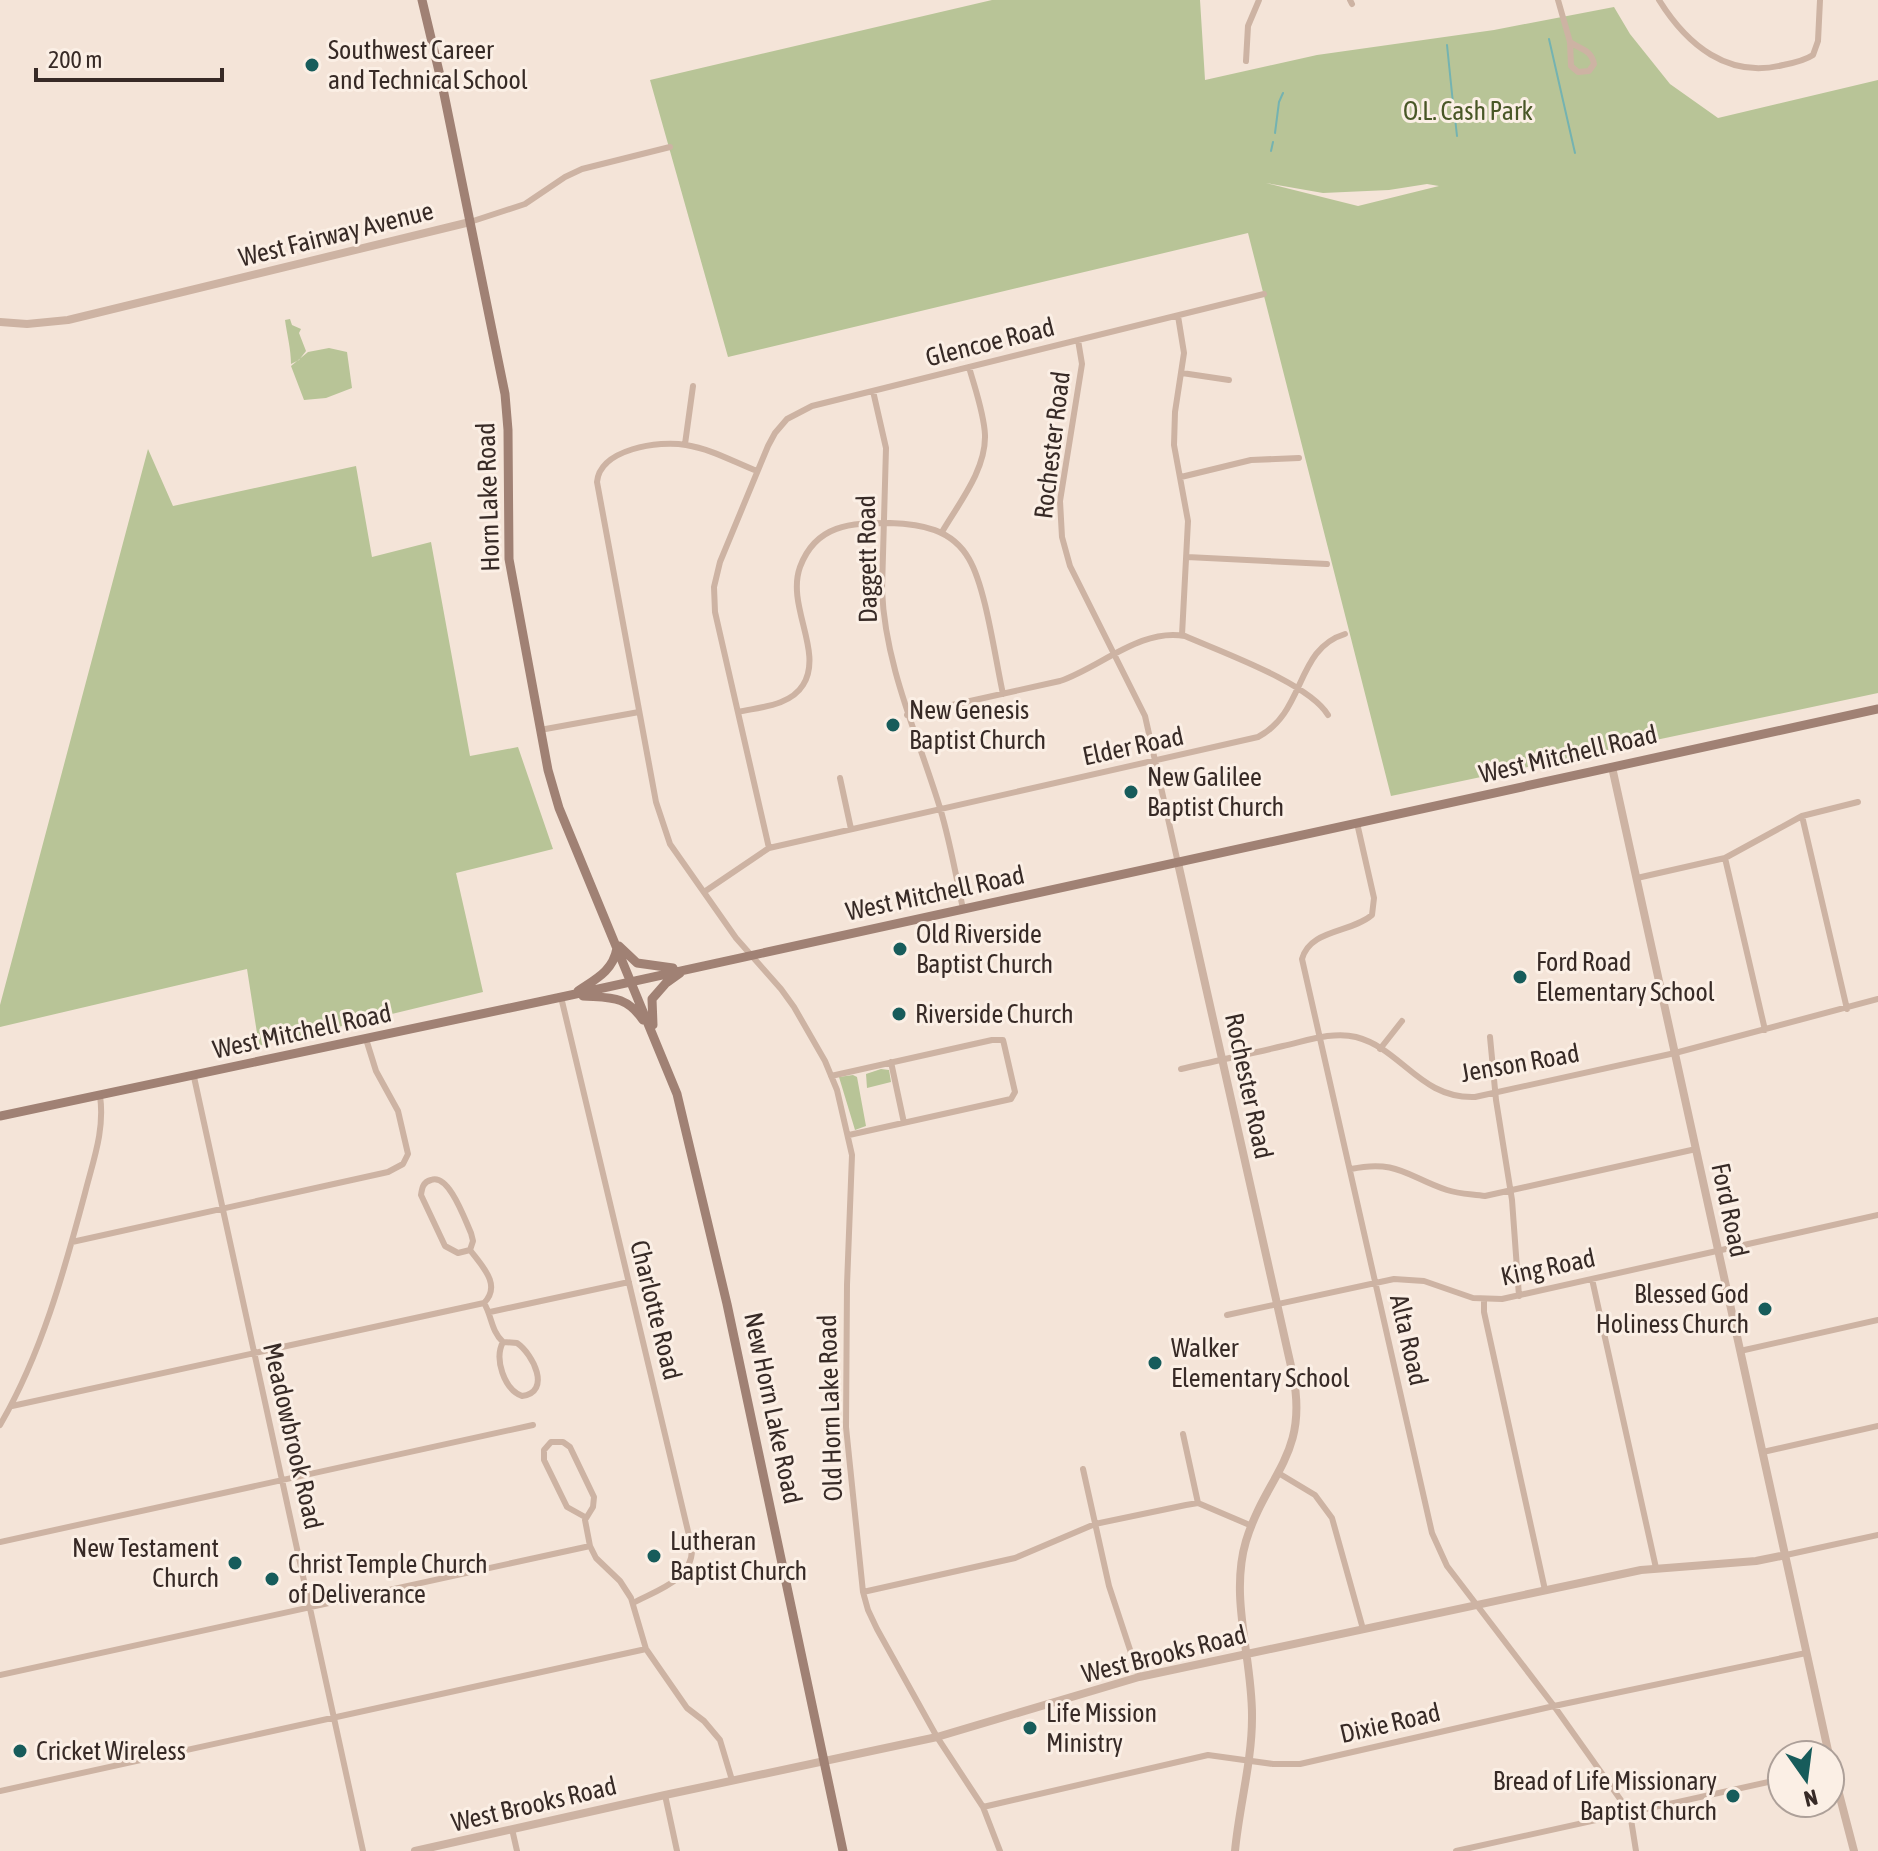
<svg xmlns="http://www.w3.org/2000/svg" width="1878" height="1851" font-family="'Asap Condensed',sans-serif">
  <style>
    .green { fill: #b8c497; fill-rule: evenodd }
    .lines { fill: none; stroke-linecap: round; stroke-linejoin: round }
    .stream { stroke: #74b3b1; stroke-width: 2 }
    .minor { stroke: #cdb3a3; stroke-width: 6 }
    .tertiary { stroke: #cdb3a3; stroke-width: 8 }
    .secondary { stroke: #a08174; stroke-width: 9 }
    .poi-dot { fill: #175c5b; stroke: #fbefe5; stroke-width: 3 }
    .labels { text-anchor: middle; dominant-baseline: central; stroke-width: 6; stroke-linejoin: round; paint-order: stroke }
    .poi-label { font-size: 26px; fill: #372a26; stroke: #fbefe5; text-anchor: start }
    .park-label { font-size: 26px; fill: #495727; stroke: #fbefe5 }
    .street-label { font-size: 26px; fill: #372a26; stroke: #fbefe5 }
  </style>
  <rect width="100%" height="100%" fill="#f4e4d8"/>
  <!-- green -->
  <path class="green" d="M992,0h208l5,80 112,-25 177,-25 120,-23 16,27 40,50 48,34 160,-38v613l-487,103 -143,-563 -520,124 -78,-277zM1266,183l57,10 66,-3 38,-6 12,2 -81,20z
    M290,319l2,6 9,4 -2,4 7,18 -7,9 -8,4c0,-15 -4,-29 -6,-44z
    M329,348l18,4 5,36 -26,10 -22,2 -13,-34 17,-14z
    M148,449l25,57 183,-40 16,91 59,-15 39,214 48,-9 35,102 -97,24 27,119 -224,54 -12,-77 -247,58v-22z
    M881,1069l8,1 2,12 -24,6 -1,-14z
    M853,1075l4,2 9,49 -11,4 -16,-53z"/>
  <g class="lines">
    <!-- stream -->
    <path class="stream" d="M1549,39l26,114
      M1447,45l7,68
      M1455,118l2,18
      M1275,133l4,-31 4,-9
      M1271,151l2,-9"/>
    <!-- minor -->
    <path class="minor" d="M1350,0l2,4
      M1558,0l12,42 1,24 7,6 11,-1 5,-7c-3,-15 -13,-14 -24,-22
      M1659,0c28,45 69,79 124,65 10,-2 21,-4 30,-10l5,-14 2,-41
      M1246,61l2,-35 11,-26
      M470,222l55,-18 40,-27 17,-8 88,-22
      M1178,316l6,37 -9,59 -1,33 14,76 -6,114
      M1078,340l4,24 -22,137 2,36 8,29 75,150 33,147
      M1182,373l47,7
      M873,391l13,57 -4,142c3,76 36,146 58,218 10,33 16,68 23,101
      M685,444l8,-58
      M757,471c-23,-9 -46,-22 -71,-26 -27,-5 -86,4 -89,37l59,320 14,42 66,94 45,51 13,18 31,54 12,29 15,65 -5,130 -1,142 17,165 5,18 9,19 60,108 46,70 17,44
      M1181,477l70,-17 48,-2
      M942,532c17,-29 44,-62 43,-97 -1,-22 -10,-46 -16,-68
      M1187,557l140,7
      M738,712c22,-5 52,-6 65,-27 21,-33 -17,-79 -3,-118 16,-43 51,-44 90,-44 31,1 62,6 79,36 17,29 26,99 34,135
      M907,715l153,-34c41,-14 80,-53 125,-45 36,16 124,47 143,79
      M540,730l99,-18
      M840,778l11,51
      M1802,816l45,193
      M1357,823l17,75 -2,17c-21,18 -62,14 -70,44l130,574 15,33 107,140 76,107 6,38
      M769,848l-54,-236 -1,-25 6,-25 48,-116 7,-13 12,-14 25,-13 452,-112
      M1725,858l40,172
      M1637,878l88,-20 77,-42 56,-14
      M704,892l65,-44 489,-111c48,-25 37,-88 87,-103
      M561,997l131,551c1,32 -35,42 -59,55
      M1490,1037l6,63 16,100 7,96
      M1380,1049l22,-28
      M891,1062l13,61
      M1181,1069c34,-8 68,-15 102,-23 23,-5 50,-15 73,-9 46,12 64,62 119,60l200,-44 203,-54
      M831,1076l161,-36h11l1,4 11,48 -4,7 -162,36
      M194,1077l169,774
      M1351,1169c46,-10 57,8 96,21 12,4 25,4 38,6l211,-47
      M72,1242l316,-70 15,-8 5,-10 -10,-43 -22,-40 -10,-32
      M470,1250l-12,3 -13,-7 -24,-51c1,-7 2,-13 10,-15 18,-7 34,40 40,53l2,8 -3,9c12,16 32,35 14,53 8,13 7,28 19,39l14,1c16,11 35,49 5,53 -18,-7 -28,-37 -19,-54
      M1592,1279l64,289
      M1484,1300v12l61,278
      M490,1312l139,-30
      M1227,1315l167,-36 30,2 49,17 29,1 376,-84
      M1740,1351l138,-31
      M12,1406l472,-103
      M0,1425c41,-70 64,-153 85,-232 8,-32 20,-63 15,-97
      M1183,1434l15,69
      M1763,1452l115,-26
      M1083,1469l26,117 30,91
      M1280,1474l35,21 17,23 31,111
      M585,1517l-18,-10 -23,-47v-10l7,-8h12l7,5 24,50 -1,10 -8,13 5,26 6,12 24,23 11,17 15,51 41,59 17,13 16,19 12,40
      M0,1542l533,-117
      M1786,1555l92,-20
      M863,1592l152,-34 80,-34 91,-19 12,-2 54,23
      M0,1675l590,-129
      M0,1791l646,-142
      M665,1795l12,56
      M983,1807l225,-52 65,9h27l254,-58 252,-53
      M512,1829l5,22
      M1456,1851l326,-72"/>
    <!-- tertiary -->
    <path class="tertiary" d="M0,322l27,2 41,-4 402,-98
      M1612,767l217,988
      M1178,863l115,512c16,80 -27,100 -47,166 -17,57 7,119 6,177 0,44 -13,89 -17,133
      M1830,1759l24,92
      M415,1851l250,-56 272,-58 202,-60 502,-107 115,-9 30,-6"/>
    <!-- secondary -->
    <path class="secondary" d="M422,0l20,84 63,310 3,36 1,129 39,211 11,38 118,286 50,210 116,547
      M619,946l18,17 36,5
      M578,991c18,-12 35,-20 39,-43
      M583,996c27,2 43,-1 60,24
      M653,1025l-1,-26 14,-16 14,-10
      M0,1116l571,-121 1307,-286"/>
  </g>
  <!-- markers -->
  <g class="poi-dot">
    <circle cx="312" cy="65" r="8"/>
    <circle cx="893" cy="725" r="8"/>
    <circle cx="1131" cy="792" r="8"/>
    <circle cx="900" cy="949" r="8"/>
    <circle cx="1520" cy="977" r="8"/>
    <circle cx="899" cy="1014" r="8"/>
    <circle cx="1765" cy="1309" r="8"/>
    <circle cx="1155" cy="1363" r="8"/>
    <circle cx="654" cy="1556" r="8"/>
    <circle cx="235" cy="1563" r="8"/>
    <circle cx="272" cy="1579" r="8"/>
    <circle cx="1030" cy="1728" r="8"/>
    <circle cx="20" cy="1751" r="8"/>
    <circle cx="1733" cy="1796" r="8"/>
  </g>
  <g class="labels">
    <!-- poi labels -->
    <g class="poi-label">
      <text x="328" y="50">Southwest Career<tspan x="328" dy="30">and Technical School</tspan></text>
      <text x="909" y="710">New Genesis<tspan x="909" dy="30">Baptist Church</tspan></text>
      <text x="1147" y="777">New Galilee<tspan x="1147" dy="30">Baptist Church</tspan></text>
      <text x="916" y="934">Old Riverside<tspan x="916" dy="30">Baptist Church</tspan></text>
      <text x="1536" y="962">Ford Road<tspan x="1536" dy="30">Elementary School</tspan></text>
      <text x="915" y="1014">Riverside Church</text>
      <text x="1749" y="1294" text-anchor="end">Blessed God<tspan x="1749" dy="30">Holiness Church</tspan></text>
      <text x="1171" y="1348">Walker<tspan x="1171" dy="30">Elementary School</tspan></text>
      <text x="670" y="1541">Lutheran<tspan x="670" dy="30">Baptist Church</tspan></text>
      <text x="219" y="1548" text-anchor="end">New Testament<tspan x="219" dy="30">Church</tspan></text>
      <text x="288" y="1564">Christ Temple Church<tspan x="288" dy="30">of Deliverance</tspan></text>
      <text x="1046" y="1713">Life Mission<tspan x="1046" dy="30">Ministry</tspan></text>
      <text x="36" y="1751">Cricket Wireless</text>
      <text x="1717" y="1781" text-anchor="end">Bread of Life Missionary<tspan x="1717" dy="30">Baptist Church</tspan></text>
    </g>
    <!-- park labels -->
    <g class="park-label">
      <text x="1468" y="111">O.L. Cash Park</text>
    </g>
    <!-- street labels -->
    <g class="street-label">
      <text transform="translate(336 234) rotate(-14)">West Fairway Avenue</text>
      <text transform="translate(990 342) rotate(-14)">Glencoe Road</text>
      <text transform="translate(1052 445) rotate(-83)">Rochester Road</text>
      <text transform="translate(488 497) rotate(-92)">Horn Lake Road</text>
      <text transform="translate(867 559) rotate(-91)">Daggett Road</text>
      <text transform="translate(1133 746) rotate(-12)">Elder Road</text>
      <text transform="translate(1568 754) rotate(-13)">West Mitchell Road</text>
      <text transform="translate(935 893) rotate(-12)">West Mitchell Road</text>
      <text transform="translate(302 1031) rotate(-12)">West Mitchell Road</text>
      <text transform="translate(1520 1063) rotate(-10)">Jenson Road</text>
      <text transform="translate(1249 1086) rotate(78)">Rochester Road</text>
      <text transform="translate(1730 1210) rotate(78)">Ford Road</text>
      <text transform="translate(1548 1267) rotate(-12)">King Road</text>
      <text transform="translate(656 1310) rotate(76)">Charlotte Road</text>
      <text transform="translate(1409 1340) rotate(77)">Alta Road</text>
      <text transform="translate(773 1408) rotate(78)">New Horn Lake Road</text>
      <text transform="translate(830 1408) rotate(-92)">Old Horn Lake Road</text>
      <text transform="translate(293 1436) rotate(77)">Meadowbrook Road</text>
      <text transform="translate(1164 1654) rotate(-14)">West Brooks Road</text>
      <text transform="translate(1390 1723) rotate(-13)">Dixie Road</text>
      <text transform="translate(534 1804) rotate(-13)">West Brooks Road</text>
    </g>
  </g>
  <!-- north arrow -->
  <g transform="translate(1806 1779) rotate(166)"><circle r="38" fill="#fbefe5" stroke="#ada099" stroke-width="2"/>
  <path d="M0-6L14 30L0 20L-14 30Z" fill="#175c5b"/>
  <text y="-12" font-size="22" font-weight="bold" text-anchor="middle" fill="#372a26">N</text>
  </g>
  <!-- scale -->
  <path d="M36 68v12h186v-12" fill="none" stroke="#372a26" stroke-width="4"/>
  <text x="48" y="68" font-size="24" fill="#372a26" stroke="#fbefe5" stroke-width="6" paint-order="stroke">200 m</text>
</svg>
